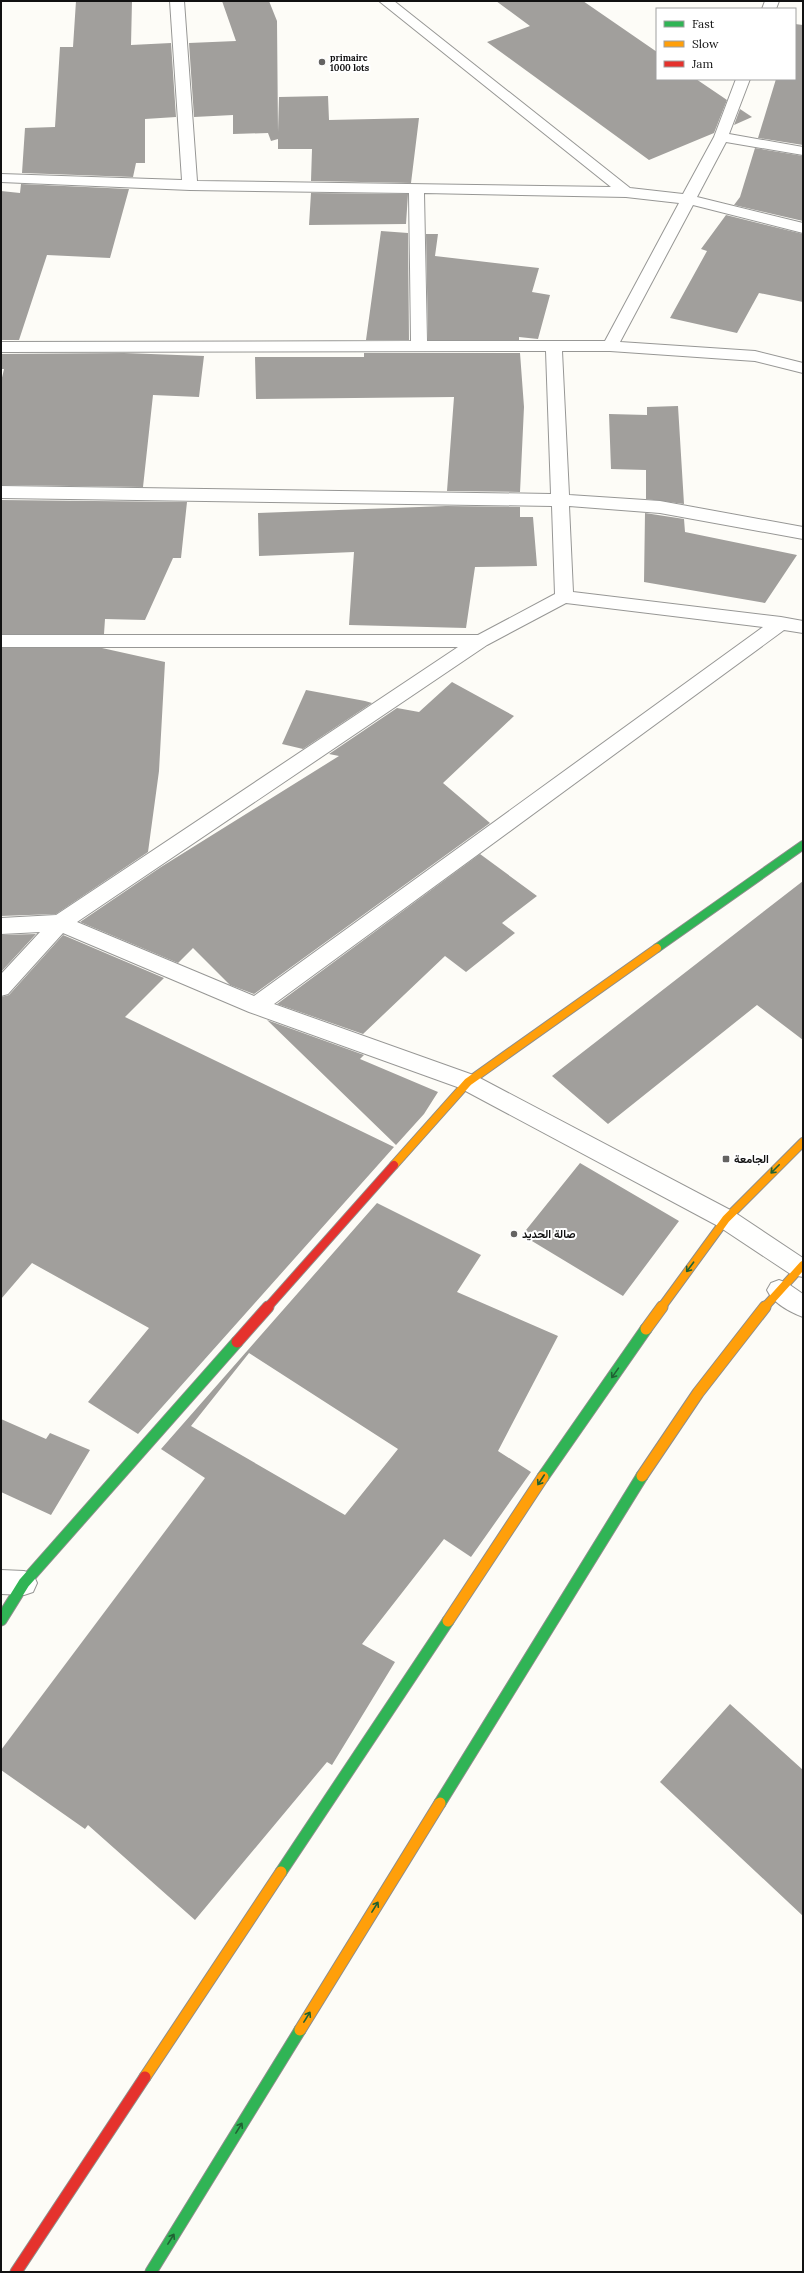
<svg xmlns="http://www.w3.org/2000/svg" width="804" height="2273" font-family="Lora,Vazirmatn,serif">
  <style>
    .building { fill: #a19f9c; fill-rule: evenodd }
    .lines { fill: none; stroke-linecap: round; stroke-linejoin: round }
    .lane-casing { stroke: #979795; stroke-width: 2 }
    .street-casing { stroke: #979795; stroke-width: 2 }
    .fast-far1-casing { stroke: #8e8d8b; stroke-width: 10 }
    .fast-casing { stroke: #8e8d8b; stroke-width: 13 }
    .slow-far1-casing { stroke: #8e8d8b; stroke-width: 10 }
    .slow-casing { stroke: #8e8d8b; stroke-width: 13 }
    .jam-far1-casing { stroke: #8e8d8b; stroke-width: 10 }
    .jam-casing { stroke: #8e8d8b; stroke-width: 13 }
    .lane { fill: #fffffe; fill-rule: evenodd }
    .street { fill: #fffffe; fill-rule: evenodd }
    .fast-far1 { stroke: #30b455; stroke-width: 8 }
    .fast { stroke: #30b455; stroke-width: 11 }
    .slow-far1 { stroke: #ff9f0a; stroke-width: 8 }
    .slow { stroke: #ff9f0a; stroke-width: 11 }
    .jam-far1 { stroke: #e5322d; stroke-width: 8 }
    .jam { stroke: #e5322d; stroke-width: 11 }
    .oneway { stroke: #206233 }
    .poi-dot { fill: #646362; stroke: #fff; stroke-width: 1.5 }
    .labels { text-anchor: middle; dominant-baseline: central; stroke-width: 4; stroke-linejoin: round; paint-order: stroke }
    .far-poi-label { font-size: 9px; font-weight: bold; fill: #111; stroke: #fff; text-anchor: start }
    .poi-label { font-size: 11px; font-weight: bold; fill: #111; stroke: #fff; text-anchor: start }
  </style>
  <rect width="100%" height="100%" fill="#fdfcf7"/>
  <!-- building -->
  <path class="building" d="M76,1h56l-1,44 40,-2 5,74 -31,2v44h-9l-3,14 -111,-4 3,-45 30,-1 5,-80h13z
    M222,1h47l8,20 1,111 1,-35 49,-1 1,24 90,-2 -8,65 -100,-2 1,-32h-34v-10l-7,2 -3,-8 -35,1v-19l-39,2 -5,-74 47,-2z
    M496,1h87l74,51v27h39l31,21 -13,33 -65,27 -162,-118 43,-16z
    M795,24l8,1v120l-45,-7 18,-59h19z
    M740,109l12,8 -18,8z
    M755,148l48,8v65l-69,-16 6,-8z
    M21,184l108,5 -19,69 -63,-3 -28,85h-18v-149l19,2z
    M311,193l97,1 -2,30 -97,1z
    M726,215l77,19v68l-44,-9 -22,40 -67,-15 37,-67 -6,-2z
    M381,231l27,2 1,107h-43z
    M426,234h12l-3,22 104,12 -7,24 18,3 -12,44 -19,-2v3h-91z
    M124,353l80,3 -5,41 -46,-2 -10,92 -142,-2v-103l3,-13h-3v-15z
    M364,353h156l4,54 -4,85 -73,-1 7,-94 -198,2 -1,-42h109z
    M678,406l6,98 -38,-5v-29l-35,-1 -2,-55 38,1v-8z
    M1,500l186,2 -6,56h-8l-28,62 -40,-1 -1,15h-103z
    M446,506l74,1v10h13l4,49 -62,1 -9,61 -117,-3 5,-73 -95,4 -1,-43z
    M645,513l39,6 1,13 112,23 -32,48 -121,-21z
    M1,648h101l63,14 -6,109 -11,81 -92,62 -55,2z
    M452,682l62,34 -71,67 47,40 -236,171 -24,-9 -37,-37 -15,15 -98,-41 81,-55 178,-111 -10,-2 68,-46 22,4z
    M306,690l59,11 7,2 -69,46 -21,-5z
    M480,854l57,42 -35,27 13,10 -49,39 -21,-16 -82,78 -86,-30z
    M803,881v159l-46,-35 -149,119 -56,-48z
    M36,934l-35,38v-37z
    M63,935l101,43 -39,39 269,130 -256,287 -50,-32 61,-74 -117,-65 -31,36v-302l8,-2z
    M267,1020l97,35 -4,4 78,33 -14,22 -28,31z
    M580,1163l99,58 -56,75 -101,-61z
    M377,1203l104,52 -24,37 101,44 -60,115 33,21 -60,85 -27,-18 -82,105 33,18 -63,103 -5,-3 -132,158 -107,-95 -3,4 -84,-59v-20l204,-272 -44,-29zM249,1353l149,96 -53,66 -154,-89z
    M1,1419l45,20 4,-6 40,17 -39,65 -50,-23z
    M730,1704l73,66v146l-143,-134z"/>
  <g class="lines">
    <defs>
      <path id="lane" d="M779,1280l8,3 16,11v23c-13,-5 -30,-14 -36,-27l4,-7z"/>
      <path id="street" d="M170,1h14l13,180 414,6 -232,-186h15l236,187 53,6 31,-57 22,-58h14l-21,55 74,13v8l-77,-13 -29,55 106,26v10l-110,-28 -73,137 135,9 48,12v10l-48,-12 -145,-10h-48l7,144 91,6 143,26v12l-143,-26 -91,-7 4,86 208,25 22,4v12l-19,-3 -510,374 202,72 258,136 69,46v19l-11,-2 -74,-49 -258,-138 -211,-76 -186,-79 -55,61 -7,2v-22l39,-42 -39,2v-16l55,-3 402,-268h-457v-12h477l77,-41 -3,-88 -551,-8v-12l550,8 -5,-143 -545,1v-10l410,-1 -2,-148 -219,-3 -189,-8v-8l181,6zM424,193l202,4 53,6 -74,138h-178zM566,603l197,24 -509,369 -177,-74 410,-277z
        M765,1h14l-3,8h-14z
        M1,1570l23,1 9,3 4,9 -4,9 -9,3 -23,-1z"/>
      <path id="fast-far1" d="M657,948l146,-103"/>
      <path id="fast" d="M543,1477l103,-148
        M1,1620l23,-37 213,-241
        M440,1803l202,-327
        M281,1872l167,-251
        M151,2272l149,-242"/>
      <path id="slow-far1" d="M394,1165l74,-83 189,-134
        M661,1308l65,-89 77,-77
        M764,1308l39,-43"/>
      <path id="slow" d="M646,1329l16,-22
        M642,1476l56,-83 67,-86
        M448,1621l95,-144
        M300,2030l140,-227
        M145,2077l136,-205"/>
      <path id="jam-far1" d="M267,1308l127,-143"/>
      <path id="jam" d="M237,1342l31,-35
        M16,2272l129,-195"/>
    </defs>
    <!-- lane casing -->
    <use href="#lane" class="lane-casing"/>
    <!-- street casing -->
    <use href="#street" class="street-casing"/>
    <!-- fast-far1 casing -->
    <use href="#fast-far1" class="fast-far1-casing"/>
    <!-- fast casing -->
    <use href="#fast" class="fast-casing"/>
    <!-- slow-far1 casing -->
    <use href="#slow-far1" class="slow-far1-casing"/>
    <!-- slow casing -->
    <use href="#slow" class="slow-casing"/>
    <!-- jam-far1 casing -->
    <use href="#jam-far1" class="jam-far1-casing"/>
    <!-- jam casing -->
    <use href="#jam" class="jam-casing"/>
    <!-- lane -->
    <use href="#lane" class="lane"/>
    <!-- street -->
    <use href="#street" class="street"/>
    <!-- fast-far1 -->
    <use href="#fast-far1" class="fast-far1"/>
    <!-- fast -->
    <use href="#fast" class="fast"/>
    <!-- slow-far1 -->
    <use href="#slow-far1" class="slow-far1"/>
    <!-- slow -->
    <use href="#slow" class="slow"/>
    <!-- jam-far1 -->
    <use href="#jam-far1" class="jam-far1"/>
    <!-- jam -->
    <use href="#jam" class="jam"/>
  </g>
  <!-- one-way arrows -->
  <defs><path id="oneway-shaft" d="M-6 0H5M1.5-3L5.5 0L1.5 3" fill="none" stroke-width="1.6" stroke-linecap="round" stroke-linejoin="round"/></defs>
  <g class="oneway">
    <use href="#oneway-shaft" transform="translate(775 1169) rotate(135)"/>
    <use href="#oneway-shaft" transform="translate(690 1267) rotate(127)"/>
    <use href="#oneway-shaft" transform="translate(615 1373) rotate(125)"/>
    <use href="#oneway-shaft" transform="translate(541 1480) rotate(123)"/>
    <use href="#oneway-shaft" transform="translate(375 1907) rotate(-58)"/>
    <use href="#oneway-shaft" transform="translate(307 2017) rotate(-58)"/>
    <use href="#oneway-shaft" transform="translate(239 2128) rotate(-58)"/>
    <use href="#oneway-shaft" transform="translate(171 2239) rotate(-58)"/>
  </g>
  <!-- markers -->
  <g class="poi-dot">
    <circle cx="322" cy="62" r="4"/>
    <rect x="722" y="1155" width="8" height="8" rx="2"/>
    <circle cx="514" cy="1234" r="4"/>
  </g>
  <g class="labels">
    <!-- far-poi labels -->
    <g class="far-poi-label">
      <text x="330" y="57">primaire<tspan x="330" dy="10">1000 lots</tspan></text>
    </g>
    <!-- poi labels -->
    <g class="poi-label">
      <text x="734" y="1159">الجامعة</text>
      <text x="522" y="1234">صالة الحديد</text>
    </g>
  </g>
  <!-- border -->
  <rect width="804" height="2273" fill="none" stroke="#111111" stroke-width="4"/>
  <!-- legend -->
  <rect x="656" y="8" width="140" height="72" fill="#ffffff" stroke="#a0a0a0"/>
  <rect x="664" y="21" width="20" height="6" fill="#30b455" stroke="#a0a0a0"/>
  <text x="692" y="28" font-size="12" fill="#111111">Fast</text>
  <rect x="664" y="41" width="20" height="6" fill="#ff9f0a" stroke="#a0a0a0"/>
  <text x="692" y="48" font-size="12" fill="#111111">Slow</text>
  <rect x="664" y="61" width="20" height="6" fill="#e5322d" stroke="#a0a0a0"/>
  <text x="692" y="68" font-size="12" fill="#111111">Jam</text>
</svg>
